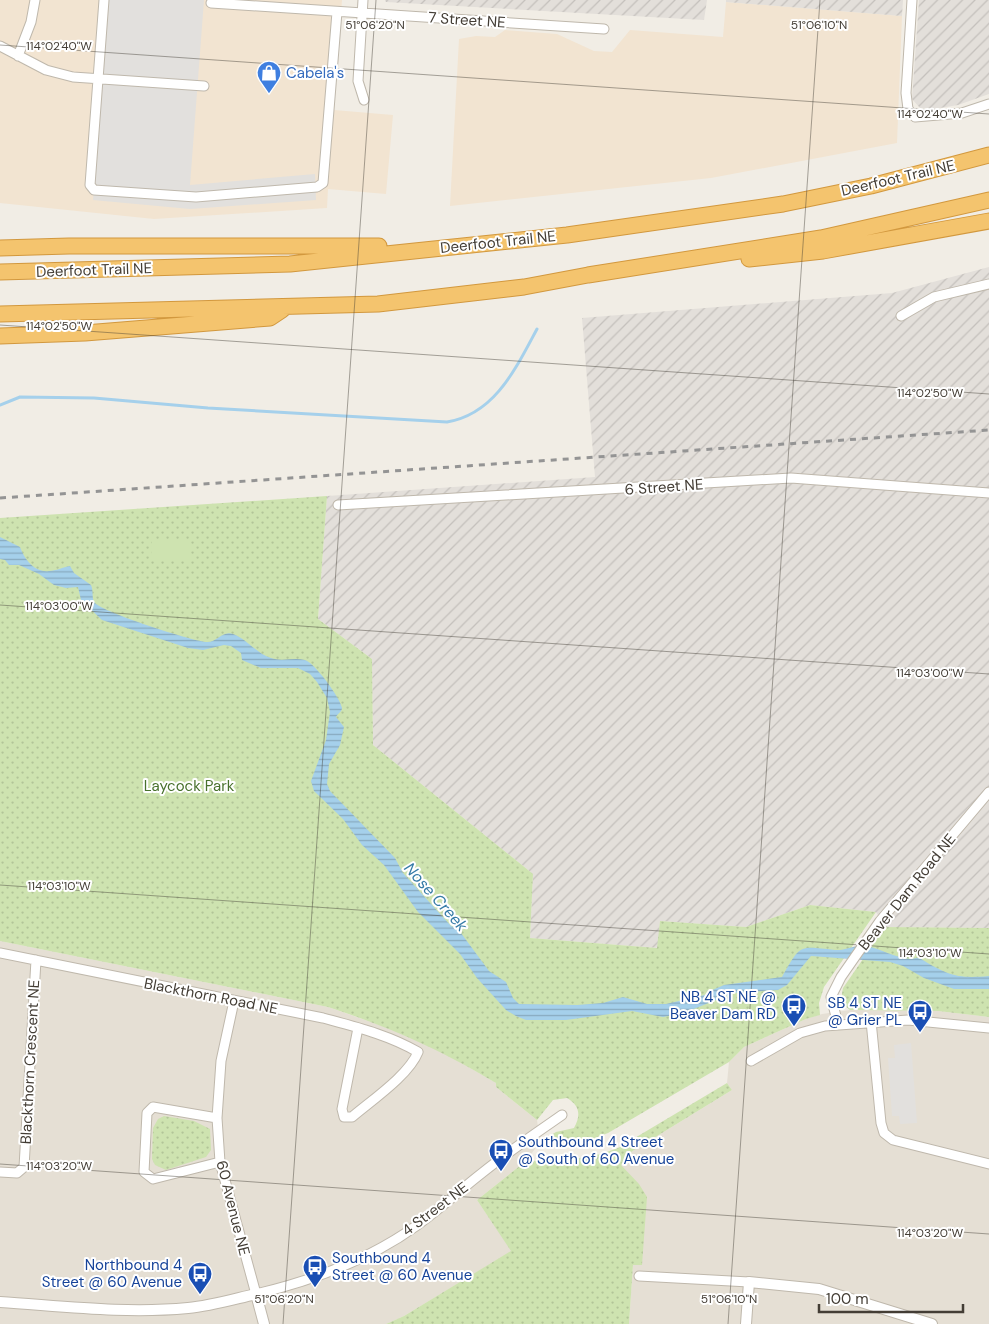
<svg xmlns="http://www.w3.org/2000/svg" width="989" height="1324" font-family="'DM Sans',sans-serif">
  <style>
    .residential { fill: #e5dfd4 }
    .commercial { fill: #f2e4d1 }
    .industrial { fill: url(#industrial-furrows) }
    .green { fill: url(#green-dots) }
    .pitch { fill: #cee3b0 }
    .parking { fill: #e2e0dd }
    .water { fill: url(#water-rules) }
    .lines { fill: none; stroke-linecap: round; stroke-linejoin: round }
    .stream { stroke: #a5d0eb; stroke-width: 3 }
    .minor-casing { stroke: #bfb8ac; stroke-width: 11 }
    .tertiary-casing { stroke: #bfb8ac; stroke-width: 12 }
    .motorway-casing { stroke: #d2983e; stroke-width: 17 }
    .minor { stroke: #fff; stroke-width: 9 }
    .tertiary { stroke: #fff; stroke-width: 10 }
    .motorway { stroke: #f4c46e; stroke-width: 15 }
    .rail { stroke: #949494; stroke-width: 3; stroke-dasharray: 6 6; stroke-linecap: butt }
    .ticks { fill: none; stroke: #433d35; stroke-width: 1; stroke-opacity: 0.45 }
    .labels { text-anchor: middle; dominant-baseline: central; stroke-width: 4; stroke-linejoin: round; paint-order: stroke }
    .street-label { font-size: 15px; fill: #433d35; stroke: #fff }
    .shop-label { font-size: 15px; fill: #366cbe; stroke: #fff; text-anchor: start }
    .park-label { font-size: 15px; fill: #48712d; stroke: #fff }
    .transit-label { font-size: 15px; fill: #164399; stroke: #fff; text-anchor: end }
    .water-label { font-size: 16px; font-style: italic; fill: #367ba7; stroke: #fff }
    .ticks-label { font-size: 12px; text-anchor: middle; fill: #433d35; stroke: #fff; stroke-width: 4; stroke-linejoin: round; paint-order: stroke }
  </style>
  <defs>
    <pattern id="industrial-furrows" width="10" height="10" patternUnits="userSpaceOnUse" patternTransform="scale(1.25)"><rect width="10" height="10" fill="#e3dfda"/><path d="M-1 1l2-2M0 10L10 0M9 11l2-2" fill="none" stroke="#c4c0bc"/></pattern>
    <pattern id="green-dots" width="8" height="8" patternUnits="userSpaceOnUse" patternTransform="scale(1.25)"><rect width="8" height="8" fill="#cee3b0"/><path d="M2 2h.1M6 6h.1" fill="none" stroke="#b2c498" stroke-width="1.8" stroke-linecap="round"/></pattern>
    <pattern id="water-rules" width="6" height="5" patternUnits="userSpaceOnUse" patternTransform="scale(1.25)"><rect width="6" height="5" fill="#a5d0eb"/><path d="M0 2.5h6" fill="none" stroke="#88aabf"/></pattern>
  </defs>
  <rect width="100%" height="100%" fill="#f1ede5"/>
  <!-- residential -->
  <path class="residential" d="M0,941l328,66 80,28 40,20 48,28v4l41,33 3,22 -14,19 -49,39 35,51 -108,65 -18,8h-386z
    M850,1010l88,1 51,6v307h-360l4,-59h8l-20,-100 10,-13 101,-62 -5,-7 2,-21 15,-15 62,-28 16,-5z"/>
  <!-- commercial -->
  <path class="commercial" d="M0,0h342l-8,110 59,5 -7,79 -58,-5 -1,19 -173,11 -154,-16z
    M726,2l176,14 -5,127 -186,35 -261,28 9,-167 17,-3 19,1 10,-7 52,4 37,17 18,1 18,-22 93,7z"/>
  <!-- industrial -->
  <path class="industrial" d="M385,0h322l-3,20 -318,-18z
    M726,0h177l-1,16 -176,-14z
    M919,0h70v94l-31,11 -24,4 -14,-1 -8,-9z
    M989,267v661l-104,-1 -9,-15 -66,-7 -64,22 -86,-6 -2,27 -128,-10 3,-64 -160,-129 -1,-86 -54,-40 9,-123 268,-19 -13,-159 310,-25z"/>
  <!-- green -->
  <path class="green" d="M327,496l-9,123 54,40 1,86 160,129 -3,64 127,10 3,-27 86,6 64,-22 66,7 -52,75 -5,16 1,12 -14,4 -62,28 -15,15 -121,71 -16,6 -52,3 16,-10 18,-4c7,-13 6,-22 -7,-30l-14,2 -16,20 -41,-33v-4c-57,-34 -104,-55 -168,-76l-328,-66v-423z
    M885,927l104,1v89l-51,-6 -88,-1c-9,-7 -9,-12 -7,-22z
    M727,1083l5,7 -101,62 -10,13 18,19 8,13 -5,68h-9l-4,59h-243l18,-8 107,-65 -34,-51 49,-39 43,-1 32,-6 17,-6z
    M164,1116l30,5 16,8 1,21 -5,7 -40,13 -11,-5 -3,-6 1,-31 5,-9z"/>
  <!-- pitch -->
  <path class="pitch" d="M152,539h37v22h-38z"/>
  <!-- parking -->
  <path class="parking" d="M108,0h96l-14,185 125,-11 1,26 -126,9 -97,-9z
    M911,1043l6,80 -17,1 -1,-8h-7l-4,-58h7l-1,-13z"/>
  <!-- water -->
  <path class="water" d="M0,537l20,10c4,11 14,26 29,24 7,0 14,-4 21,-5l4,7 17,12c3,7 0,13 4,18 10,10 94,37 111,39 11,1 16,-12 27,-8 14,5 24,20 38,24 11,4 23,-1 34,2 10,3 36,39 37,48 0,4 -4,5 -6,9l8,10 -4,18 -11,19 -2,20 3,7 65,67 8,15 48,53 7,3 31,42 17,11 7,16 6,6 58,1 26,-2 20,-6 24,7h19l43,-10v-3l-7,-1 8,1 14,-6 58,-8c19,-33 16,-31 53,-27 10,1 20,-6 30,-4 15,2 30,12 45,13 4,0 7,-2 11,0 27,16 35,20 68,17v13h-35l-30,-11 -21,-12 -13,-4 -79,-6 -24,29 -9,5 -45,3 -49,20 -21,4 -31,-6 -66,9h-40l-10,-4 -10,-6 -29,-32 -17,-24 -42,-42 -34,-47 -22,-20 -19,-26 -29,-28 -3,-10 15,-41 4,-28 -3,-14 -10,-16 -7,-8 -12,-6h-37l-19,-8 -1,-7 -10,-7 -7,-1 -21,5 -15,-2 -86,-28 -21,-20 -3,-13 -12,1 -12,-3 -15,-11 -20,-9h-10l-4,-5 -5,-1z"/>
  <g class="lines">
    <!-- stream -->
    <path class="stream" d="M0,405l20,-8 74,1 114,10 239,14c48,-8 69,-54 90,-93"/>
    <defs>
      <path id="minor" d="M104,0l-14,185 4,5 102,7 121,-10 6,-4 14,-171
        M363,0l-5,81 6,19
        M912,0l-6,93 2,16 7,8 47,-4 27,-9
        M211,3l393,26
        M0,46l46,24 27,7 131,9
        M18,56l13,-34 4,-22
        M901,316l33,-19 55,-13
        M338,505l453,-27 198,15
        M0,953l323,65c33,9 66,17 95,34 -9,23 -46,48 -66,65h-8l-2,-8 16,-81
        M234,1001l-13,60 -4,57 3,44 36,132c55,-13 114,-35 160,-68 23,-16 44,-36 66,-53 26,-21 53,-39 80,-58
        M871,1021l10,102 3,10 9,7 96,24
        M838,1024l-7,-27 10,-20 39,-56 109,-129
        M751,1061l49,-28 25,-7 83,-6 81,8
        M217,1118l-64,-11 -6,6 -3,59 9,7 67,-17
        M0,1172l17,1 7,-6 12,-207
        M639,1276l110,6"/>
      <path id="tertiary" d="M0,1302c62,4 125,12 188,6 23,-2 46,-9 68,-14l8,30
        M746,1324l3,-42 70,7 113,35"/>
      <path id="motorway" d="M0,248l69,-2h310
        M749,259l74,-8 166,-30
        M0,272l290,-8 277,-29 216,-31 88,-18 118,-31
        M0,314l378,-10 146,-17 64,-12 233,-37 168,-38
        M0,336l85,-3 185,-15 12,-8"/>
    </defs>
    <!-- minor casing -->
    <use href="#minor" class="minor-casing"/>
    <!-- tertiary casing -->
    <use href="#tertiary" class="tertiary-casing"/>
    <!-- motorway casing -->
    <use href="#motorway" class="motorway-casing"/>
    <!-- minor -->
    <use href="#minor" class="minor"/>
    <!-- tertiary -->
    <use href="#tertiary" class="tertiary"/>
    <!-- motorway -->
    <use href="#motorway" class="motorway"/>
    <!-- rail -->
    <path class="rail" d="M0,498l989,-68"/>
  </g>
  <!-- ticks -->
  <path class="ticks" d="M0,45l989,69M0,325l989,69M0,605l989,69M0,885l989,69M0,1164l989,70M283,1324l93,-1324M728,1324l92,-1324"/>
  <!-- icons -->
  <defs>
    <symbol id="shop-pin" viewBox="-11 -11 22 30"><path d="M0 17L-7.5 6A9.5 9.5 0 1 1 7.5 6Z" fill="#3f7fe0" stroke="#fff"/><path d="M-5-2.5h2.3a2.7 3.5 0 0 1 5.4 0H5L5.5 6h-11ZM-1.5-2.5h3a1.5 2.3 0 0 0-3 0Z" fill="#fff"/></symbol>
    <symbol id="bus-pin" viewBox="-11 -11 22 30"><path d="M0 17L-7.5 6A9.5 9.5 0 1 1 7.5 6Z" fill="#1a4fb4" stroke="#fff"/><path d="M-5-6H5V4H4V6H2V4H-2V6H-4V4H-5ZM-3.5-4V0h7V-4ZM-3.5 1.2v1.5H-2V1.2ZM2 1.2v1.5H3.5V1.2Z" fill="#fff"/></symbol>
  </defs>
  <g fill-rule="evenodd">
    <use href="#shop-pin" x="255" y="59" width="28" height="38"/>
    <use href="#bus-pin" x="780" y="992" width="28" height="38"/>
    <use href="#bus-pin" x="906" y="998" width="28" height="38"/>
    <use href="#bus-pin" x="487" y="1137" width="28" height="38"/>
    <use href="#bus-pin" x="301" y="1253" width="28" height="38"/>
    <use href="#bus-pin" x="186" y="1260" width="28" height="38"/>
  </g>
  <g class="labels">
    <!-- street labels -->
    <g class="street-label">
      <text transform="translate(467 20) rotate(4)">7 Street NE</text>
      <text transform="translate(898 178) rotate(-13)">Deerfoot Trail NE</text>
      <text transform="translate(498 242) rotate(-6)">Deerfoot Trail NE</text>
      <text transform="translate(94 270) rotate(-2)">Deerfoot Trail NE</text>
      <text transform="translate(664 487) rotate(-4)">6 Street NE</text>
      <text transform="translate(907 892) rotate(-51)">Beaver Dam Road NE</text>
      <text transform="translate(211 996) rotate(11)">Blackthorn Road NE</text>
      <text transform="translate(30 1062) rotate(-87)">Blackthorn Crescent NE</text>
      <text transform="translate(233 1208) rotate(76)">60 Avenue NE</text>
      <text transform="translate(435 1209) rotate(-37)">4 Street NE</text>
    </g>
    <!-- shop labels -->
    <g class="shop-label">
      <text x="286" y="73">Cabela's</text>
    </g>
    <!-- park labels -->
    <g class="park-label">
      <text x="189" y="786">Laycock Park</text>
    </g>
    <!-- transit labels -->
    <g class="transit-label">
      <text x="776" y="997">NB 4 ST NE @<tspan x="776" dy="17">Beaver Dam RD</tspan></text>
      <text x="902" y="1003">SB 4 ST NE<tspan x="902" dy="17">@ Grier PL</tspan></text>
      <text x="518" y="1142" text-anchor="start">Southbound 4 Street<tspan x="518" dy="17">@ South of 60 Avenue</tspan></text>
      <text x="332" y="1258" text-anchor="start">Southbound 4<tspan x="332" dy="17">Street @ 60 Avenue</tspan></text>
      <text x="182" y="1265">Northbound 4<tspan x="182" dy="17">Street @ 60 Avenue</tspan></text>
    </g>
    <!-- water labels -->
    <g class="water-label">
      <text transform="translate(436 897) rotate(48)">Nose Creek</text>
    </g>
  </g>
  <g class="ticks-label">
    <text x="375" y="29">51°06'20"N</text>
    <text x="819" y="29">51°06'10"N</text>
    <text x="59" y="50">114°02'40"W</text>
    <text x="930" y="118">114°02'40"W</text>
    <text x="59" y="330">114°02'50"W</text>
    <text x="930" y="397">114°02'50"W</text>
    <text x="59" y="610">114°03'00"W</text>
    <text x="930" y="677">114°03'00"W</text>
    <text x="59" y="890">114°03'10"W</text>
    <text x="930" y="957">114°03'10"W</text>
    <text x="59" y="1170">114°03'20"W</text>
    <text x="930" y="1237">114°03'20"W</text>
    <text x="284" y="1303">51°06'20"N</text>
    <text x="729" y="1303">51°06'10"N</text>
  </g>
  <!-- scale -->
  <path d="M819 1304v8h144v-8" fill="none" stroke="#433d35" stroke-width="2.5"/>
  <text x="826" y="1304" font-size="15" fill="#433d35" stroke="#ffffff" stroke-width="4" paint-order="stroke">100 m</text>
</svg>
